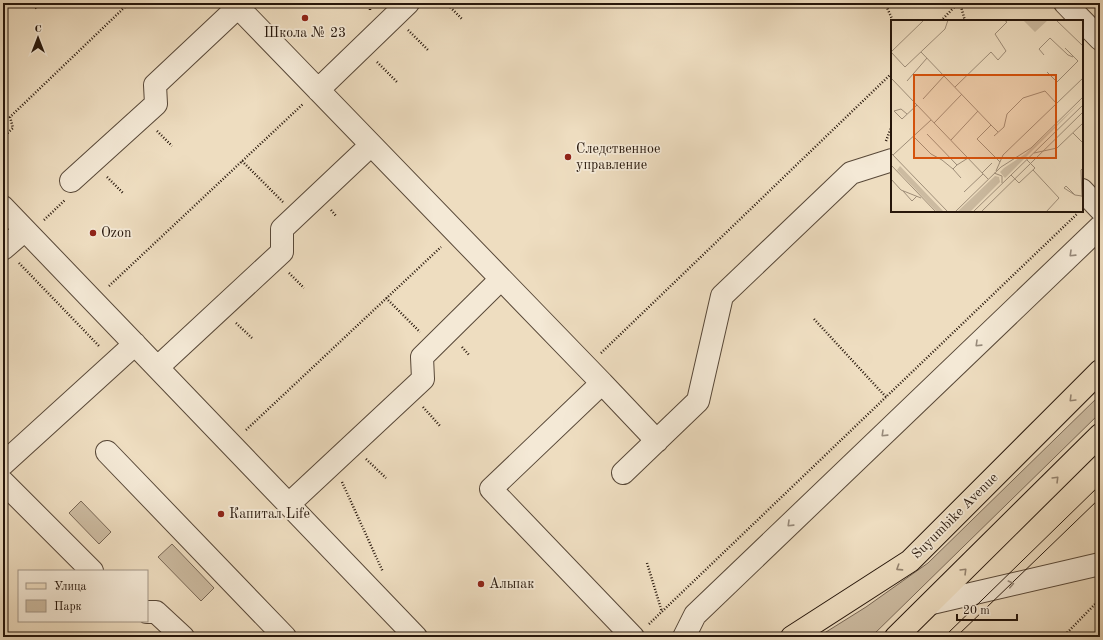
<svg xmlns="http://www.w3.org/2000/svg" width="1103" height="640" font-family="'Old Standard TT',serif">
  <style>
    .green { fill: #ccbba1; stroke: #796856 }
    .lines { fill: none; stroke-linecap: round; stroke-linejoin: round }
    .minor-casing { stroke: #584838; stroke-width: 24 }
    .major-casing { stroke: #26160b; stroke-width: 24 }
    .path { stroke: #26160b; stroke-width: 2.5; stroke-dasharray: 1 2; stroke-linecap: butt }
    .minor { stroke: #f4e9d6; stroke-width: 22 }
    .major { stroke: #eeddc0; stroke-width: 22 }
    .tram { stroke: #26160b; stroke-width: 1 }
    .oneway { stroke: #978a7b }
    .oneway2 { stroke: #94836f }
    .poi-dot { fill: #8f2418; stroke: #f4e9d6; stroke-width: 1.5 }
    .labels { text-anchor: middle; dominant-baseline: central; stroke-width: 3.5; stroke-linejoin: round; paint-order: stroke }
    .poi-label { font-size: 14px; fill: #26160b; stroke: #f4e9d6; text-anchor: start }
    .street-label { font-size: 14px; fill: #26160b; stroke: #f4e9d6 }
    .inset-road { fill: none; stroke: #9e8d78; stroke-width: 1 }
    .view { fill: #d5520c; fill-opacity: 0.15; stroke: #d5520c; stroke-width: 2 }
    .inset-edge { fill: none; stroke: #26160b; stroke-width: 2 }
  </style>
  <rect width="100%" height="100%" fill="#eeddc0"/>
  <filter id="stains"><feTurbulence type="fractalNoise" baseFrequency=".005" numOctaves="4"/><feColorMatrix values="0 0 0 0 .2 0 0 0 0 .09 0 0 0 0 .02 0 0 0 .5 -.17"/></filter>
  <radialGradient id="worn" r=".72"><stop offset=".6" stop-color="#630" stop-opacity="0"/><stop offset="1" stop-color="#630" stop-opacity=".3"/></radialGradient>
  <!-- green -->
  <path class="green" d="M1100,395v18l-229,224h-53l48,-30 62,-44z
    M81,501l30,31 -12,12 -30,-31z
    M172,544l42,44 -13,13 -43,-44z"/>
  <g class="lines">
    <defs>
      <path id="minor" d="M234,3l368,380
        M1065,3l35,36
        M318,90l90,-87
        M71,181l85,-77 -1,-19 83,-78
        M1082,190l18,19
        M3,207l413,430
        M3,249l22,-19
        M158,367l124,-115v-23l89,-84
        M107,452l178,185
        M3,464l132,-120
        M623,473l75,-72 24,-105 129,-123 41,-13
        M3,482l89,89
        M289,504l134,-125 -1,-22 79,-78
        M932,603l168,-39
        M147,612h9l27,25
        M633,637l-142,-148 111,-106 55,58
        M684,637l11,-22 405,-388"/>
      <path id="major" d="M792,637l118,-76 190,-190
        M896,637l204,-202"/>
    </defs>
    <!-- minor casing -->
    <use href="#minor" class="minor-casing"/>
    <!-- major casing -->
    <use href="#major" class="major-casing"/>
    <!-- path -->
    <path class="path" d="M32,3l5,6
      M370,3v7
      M446,3l16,16
      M885,3l8,18
      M960,3l5,18
      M941,21l17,-18
      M408,30l21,21
      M377,62l20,20
      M157,131l15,15
      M3,137l10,-9 -3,-11 119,-114
      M886,141l6,-16
      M242,161l41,41
      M107,177l16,16
      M331,210l5,6
      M44,220l21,-20
      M19,263l81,84
      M289,273l15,15
      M109,286l194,-182
      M386,298l34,34
      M814,319l72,78
      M236,323l16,15
      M462,347l8,9
      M601,353l291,-280
      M423,407l17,19
      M246,430l195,-183
      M366,459l20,19
      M342,482l41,90
      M647,563l15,49
      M649,624l428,-410
      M3,630l7,7
      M1063,637l37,-38"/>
    <!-- minor -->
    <use href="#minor" class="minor"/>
    <!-- major -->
    <use href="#major" class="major"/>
    <!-- tram -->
    <path class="tram" d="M944,637l156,-152
      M956,637l144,-139"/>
  </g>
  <!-- one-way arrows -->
  <defs><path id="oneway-chevron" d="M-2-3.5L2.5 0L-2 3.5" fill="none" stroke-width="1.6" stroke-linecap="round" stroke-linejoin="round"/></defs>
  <g class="oneway">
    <use href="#oneway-chevron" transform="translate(1072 254) rotate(136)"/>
    <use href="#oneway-chevron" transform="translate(978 344) rotate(136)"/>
    <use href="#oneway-chevron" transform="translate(884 434) rotate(136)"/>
    <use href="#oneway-chevron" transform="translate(790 524) rotate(136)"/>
    <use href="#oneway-chevron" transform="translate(1011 584) rotate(-13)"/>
  </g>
  <g class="oneway2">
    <use href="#oneway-chevron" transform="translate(1072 399) rotate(135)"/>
    <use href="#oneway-chevron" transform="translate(1056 479) rotate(-45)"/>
    <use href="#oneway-chevron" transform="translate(899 568) rotate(147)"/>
    <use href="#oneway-chevron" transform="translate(964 571) rotate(-45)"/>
  </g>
  <!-- markers -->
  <g class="poi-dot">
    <circle cx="305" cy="18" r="4"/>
    <circle cx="568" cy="157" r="4"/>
    <circle cx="93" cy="233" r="4"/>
    <circle cx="221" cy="514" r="4"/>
    <circle cx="481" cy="584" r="4"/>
  </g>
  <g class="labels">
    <!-- poi labels -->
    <g class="poi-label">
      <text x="305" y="33" text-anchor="middle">Школа № 23</text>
      <text x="576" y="149">Следственное<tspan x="576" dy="16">управление</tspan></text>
      <text x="101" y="233">Ozon</text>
      <text x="229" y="514">Капитал Life</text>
      <text x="489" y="584">Альпак</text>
    </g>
    <!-- street labels -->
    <g class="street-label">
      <text transform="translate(955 516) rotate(-45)">Suyumbike Avenue</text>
    </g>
  </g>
  <!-- overview -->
  <g transform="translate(891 20)">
    <rect width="192" height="192" fill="#eeddc0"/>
    <path d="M132,0h25l-13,12zM192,80l-78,78 -1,-1 -4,-5 4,-4 21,-14zM9,146l44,46h-7l-40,-42zM104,156l4,1 1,5 -30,30h-13z" fill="#ccbba1"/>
    <path class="inset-road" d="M165,0l27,26M0,32l14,15 40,-38 3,-9M0,32l33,-32M30,32l70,73M153,35l-5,-6 11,-11 18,17 5,2M156,52l10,10 21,-21 -13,-13M0,58l97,101M16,61l20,-23M64,67l36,-35 7,8 8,-9 -11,-17 12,-12 -3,-2M32,79l21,-23M16,94l-6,-5 -7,2 8,8 15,-14M43,103l28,-29M107,112l-7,-7 -14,14 23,23M182,113l10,10M36,114l30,31 11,-7M22,116l18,18 11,6 11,9 4,-4M103,116l10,-9 3,-13 16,-16 22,-7 12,13M60,120l27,-29M0,133l57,59M143,133l23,-5 26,-25M2,135l38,-35M0,145l45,47M62,149l8,9M142,150l26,28 -13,14M105,151l7,-16 80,-77M91,153l10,-10M103,153l8,3v7M120,155l8,8 16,-15 -8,-8M0,159l10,11 20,8M12,171l9,10 5,-5M73,172l19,-18M184,175l-11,-7 2,-2 9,9 7,1M191,177l-1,-27 2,-2M64,192l46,-45 30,-19 52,-51M82,192l110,-107M90,192l102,-100"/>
    <path class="view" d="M23,55h142v83h-142z"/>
    <rect width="192" height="192" class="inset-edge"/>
  </g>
  <!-- margin -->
  <rect width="1103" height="640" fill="none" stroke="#eeddc0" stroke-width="16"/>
  <rect x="4" y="4" width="1095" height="632" fill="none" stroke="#26160b" stroke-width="2"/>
  <rect x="8" y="8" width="1087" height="624" fill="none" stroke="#26160b"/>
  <!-- legend -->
  <rect x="18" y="570" width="130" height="52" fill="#f4e9d6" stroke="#a29585"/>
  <rect x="26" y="583" width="20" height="6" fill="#eeddc0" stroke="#a29585"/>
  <text x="54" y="590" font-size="12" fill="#26160b">Улица</text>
  <rect x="26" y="600" width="20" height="12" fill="#ccbba1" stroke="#a29585"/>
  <text x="54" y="610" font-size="12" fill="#26160b">Парк</text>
  <!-- north arrow -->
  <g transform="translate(38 38)" stroke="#f4e9d6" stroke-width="3" paint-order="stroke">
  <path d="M0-3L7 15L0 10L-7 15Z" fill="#26160b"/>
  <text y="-6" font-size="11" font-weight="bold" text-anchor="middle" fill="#26160b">С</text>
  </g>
  <!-- scale -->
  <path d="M957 614v6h60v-6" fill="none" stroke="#26160b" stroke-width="2"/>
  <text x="963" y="614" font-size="12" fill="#26160b" stroke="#f4e9d6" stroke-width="3" paint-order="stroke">20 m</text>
  <rect width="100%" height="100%" filter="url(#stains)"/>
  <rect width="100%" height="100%" fill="url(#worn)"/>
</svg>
